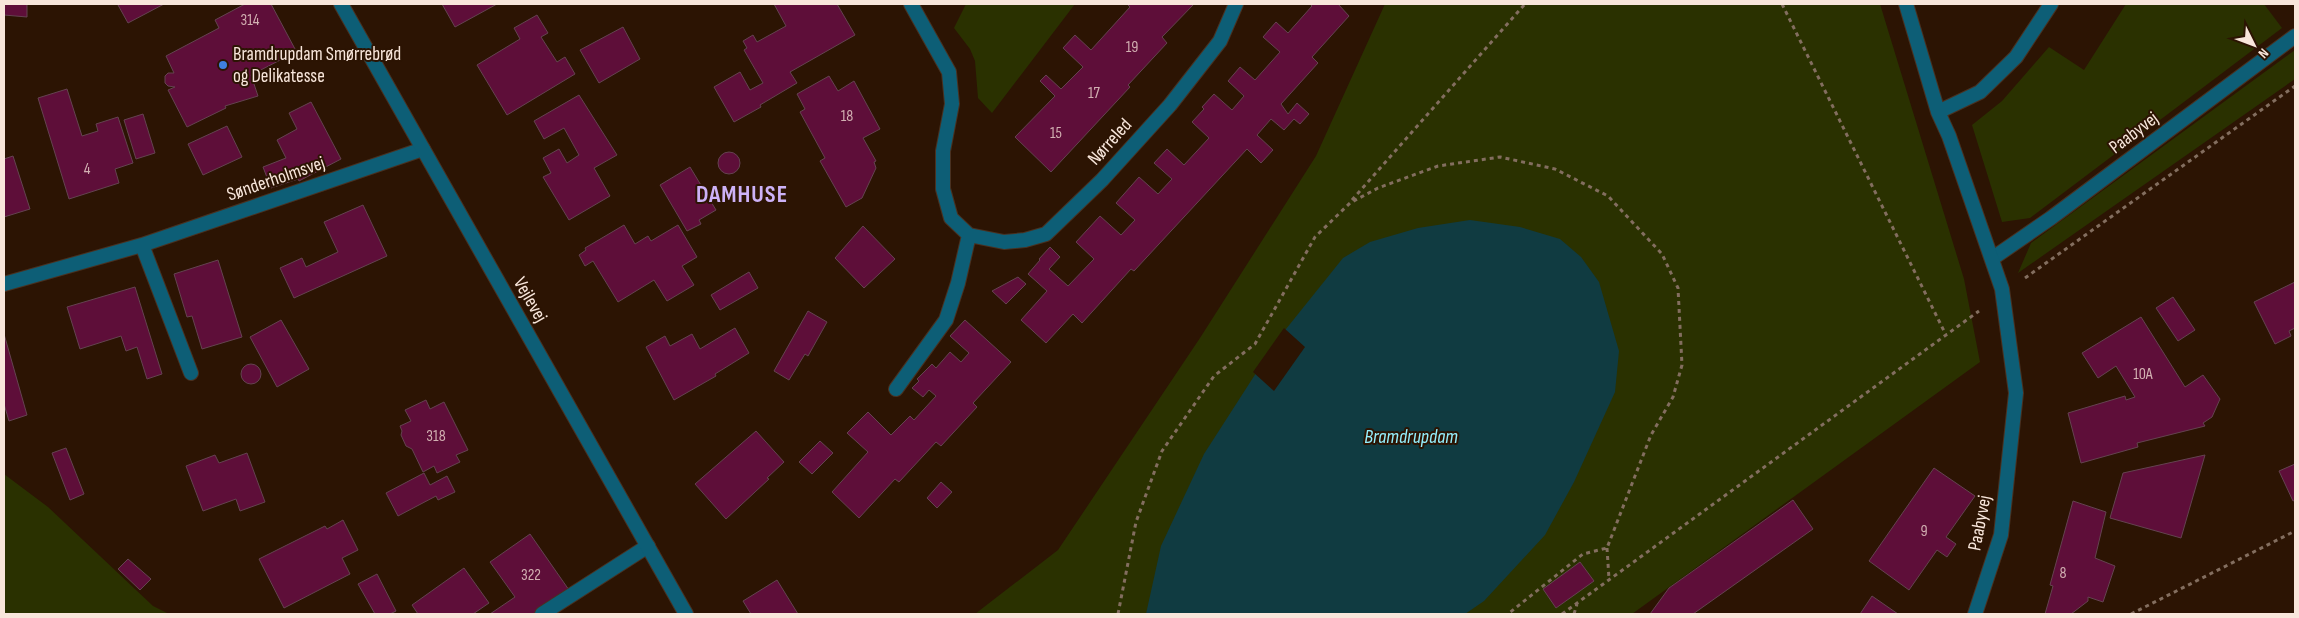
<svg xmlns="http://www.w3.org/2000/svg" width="2299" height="618" font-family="'Sofia Sans Condensed',sans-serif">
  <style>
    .green { fill: #2a3100 }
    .water { fill: #103b41 }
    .pier { fill: #2c1403 }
    .building { fill: #5e0e39; stroke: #644350 }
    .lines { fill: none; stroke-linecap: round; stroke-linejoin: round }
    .service-casing { stroke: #493121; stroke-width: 16 }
    .minor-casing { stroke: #493121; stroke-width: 16 }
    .tertiary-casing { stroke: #493121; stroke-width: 16 }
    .path { stroke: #836e5f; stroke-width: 3; stroke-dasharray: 4 4; stroke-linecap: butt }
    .service { stroke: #0d5e76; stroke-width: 14 }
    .minor { stroke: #0d5e76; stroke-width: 14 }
    .tertiary { stroke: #0d5e76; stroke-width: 14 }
    .shop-dot { fill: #3f7fe0; stroke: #2c1403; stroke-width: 2 }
    .labels { text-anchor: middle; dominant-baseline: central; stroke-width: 4; stroke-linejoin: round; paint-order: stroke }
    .number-label { font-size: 16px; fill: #d2b0b2 }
    .poi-label { font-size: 19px; fill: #f8e6db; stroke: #2c1403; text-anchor: start }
    .street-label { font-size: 19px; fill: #f8e6db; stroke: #2c1403 }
    .water-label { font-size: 20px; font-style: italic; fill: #94effd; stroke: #2c1403 }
    .district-label { font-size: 24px; font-weight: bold; letter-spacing: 1px; fill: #cdb2f7; stroke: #2c1403 }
  </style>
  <rect width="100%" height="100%" fill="#2c1403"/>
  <!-- green -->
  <path class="green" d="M966,4h109l-83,109 -14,-15 -3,-37 -5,-12 -16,-21z
    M1385,4h495l84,275 16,83 -348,252h-657l83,-64 142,-212 116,-182z
    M2126,4h138l18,24 -252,190 -28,4 -30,-97 30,-24 47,-54 35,23z
    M2295,50v29l-277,194 13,-30z
    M4,474l44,33 105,99 16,8h-165z"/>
  <!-- water -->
  <path class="water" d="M1470,220l50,7 40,12 21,18 18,25 20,69 -4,41 -41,90 -29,53 -61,66 -19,13h-319l15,-68 43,-92 74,-115 65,-81 27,-16 48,-14z"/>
  <!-- pier -->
  <path class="pier" d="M1284,328l21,19 -31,44 -21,-19z"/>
  <!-- building -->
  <path class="building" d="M4,4h23v13l-23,-2z
    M120,4h44l-36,19 -10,-18z
    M245,4h26l24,45 -9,5 2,2 -37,19 7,21 -33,10 1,2 -39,19 -19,-37 7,-3 -7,-1 -3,-3v-7l3,-3h6l-8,-17 53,-28 -4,-8z
    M442,4h55l-42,23z
    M774,4h63l18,31 -65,37 7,11 -37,22 1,2 -27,15 -20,-35 26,-15 10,18 13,-7 -19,-33 3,-2 -4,-7 10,-6 4,7 29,-16z
    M1127,4h67l-32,33 5,6 -39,42 2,2 -79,85 -36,-35 40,-41 -15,-15 6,-6 15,14 22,-22 -20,-19 12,-13 16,15 39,-43z
    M1310,4h28l11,12 -37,41 6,6 -37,41 7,10 9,-11 12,11 -9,10 -6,-5 -10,11 -13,-11 -14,16 16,15 -12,13 -14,-14 -113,122 -3,-2 -49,54 -9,-9 -27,29 -25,-23 26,-29 -19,-17 12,-14 -1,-1 11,-12 10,10 -11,12 19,17 26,-27 -18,-17 24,-26 21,19 14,-15 -19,-17 23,-26 19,17 14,-15 -18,-16 13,-14 17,16 25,-27 -17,-16 12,-13 -2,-2 12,-13 18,16 12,-14 -16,-15 12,-14 15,13 25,-28 -17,-15 13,-15 12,11 24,-27z
    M537,15l11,18 -7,4 16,25 8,-5 10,17 -68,41 -30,-50 43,-26 -6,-11z
    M623,27l17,32 -41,24 -19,-33z
    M829,76l9,15 16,-10 26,48 -17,9 13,23 -2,1 2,6 -14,30 -16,9 -26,-46 5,-3 -25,-46 5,-3 -8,-15z
    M67,89l15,47 16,-5 -2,-7 22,-7 15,46 -18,6 4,14 -50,16 -31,-101z
    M579,95l38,60 -23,13 16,28 -41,24 -26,-43 8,-4 -8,-15 16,-9 8,14 12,-8 -15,-27 -20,11 -10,-18z
    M311,102l30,57 -42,22 -1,-2 -27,9 -8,-21 23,-9 -9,-18 20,-11 -8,-16z
    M143,114l12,39 -19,6 -12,-39z
    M227,126l15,31 -39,18 -15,-31z
    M718 163a11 11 0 1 1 22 0a11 11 0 1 1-22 0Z
    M13,156l17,53 -26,8v-58z
    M690,167l26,43 -17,10 2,4 -14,7 -27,-46z
    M363,205l24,51 -93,42 -14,-30 22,-10 4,9 32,-15 -14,-30z
    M624,225l11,19 13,-8 3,5 27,-16 19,32 -15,9 12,19 -27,16 -13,-21 -36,22 -25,-41 -8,5 -6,-11 7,-5 -1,-2z
    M863,226l32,33 -31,29 -29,-30z
    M218,260l24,77 -40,12 -10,-33 -5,1 -13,-43z
    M749,272l9,16 -38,22 -9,-15z
    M1018,277l8,7 -20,20 -14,-13z
    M2295,282v46l-6,3 2,5 -16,8 -21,-42z
    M135,287l27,87 -15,5 -10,-32 -11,4 -5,-15 -41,13 -13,-42z
    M2173,297l22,33 -17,11 -22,-33z
    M808,311l19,11 -19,34 -3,-2 -16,26 -15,-9z
    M2141,317l44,70 18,-12 17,24 -8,18 -9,6 2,3 -68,17 1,4 -57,16 -13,-50 57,-17 1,4 9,-3 -19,-31 -18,12 -16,-25z
    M281,320l28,49 -32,18 -27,-50z
    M965,320l46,42 -38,41 4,4 -36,39 -5,-4 -37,40 -4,-3 -36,39 -27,-26 36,-40 -21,-19 21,-21 23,23 19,-19 4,4 22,-24 -7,-6 -6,7 -11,-9 7,-7 -2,-2 15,-15 4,4 14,-16 11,10 8,-9 -19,-17z
    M735,328l14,25 -34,21 1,2 -42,24 -28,-53 19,-11 5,10 22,-12 8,15z
    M4,334l23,81 -18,6 -5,-17z
    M241 374a10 10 0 1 1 20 0a10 10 0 1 1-20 0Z
    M426,400l4,9 14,-7 24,48 -12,5 4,7 -23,11 -3,-7 -11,6 -11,-23 -6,-3 -5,-11 1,-4 -2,-5 11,-5 -6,-11z
    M756,431l28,31 -17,16 2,1 -43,40 -31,-35z
    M820,441l13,12 -21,21 -13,-12z
    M66,448l18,46 -14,6 -18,-47z
    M247,453l18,49 -25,9 -4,-12 -33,12 -17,-45 29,-11 4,8z
    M2205,455l-24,83 -71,-20 13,-45z
    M2295,464v36l-2,1 -14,-30z
    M1934,468l41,28 -29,41 10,7 -9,13 -10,-7 -28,40 -40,-29z
    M424,473l6,12 17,-9 8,16 -17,8 -2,-4 -38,20 -12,-23z
    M941,482l11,10 -15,16 -10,-10z
    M1793,500l20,29 -120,85h-43l19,-26z
    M2073,501l33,11 -11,46 20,8 -12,36 -15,-5v4l-17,13h-26l8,-28 -3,-1z
    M343,520l15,30 -16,8 8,16 -66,34 -25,-49 66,-33 2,3z
    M530,534l39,56 -35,24h-44l25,-17 -25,-35z
    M128,559l23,20 -11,11 -22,-21z
    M1580,562l14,19 -38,27 -13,-19z
    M464,568l25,35 -16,11h-55l-6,-9z
    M377,574l19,37 -6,3h-15l-17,-30z
    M777,580l21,34h-47l-8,-13z
    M1872,596l26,18h-38z"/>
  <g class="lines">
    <defs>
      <path id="service" d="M1993,258l58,-40 244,-182
        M542,614l106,-68"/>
      <path id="minor" d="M911,4l38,68 3,32 -9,47v38l8,29 18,17 35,7 21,-2 21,-6 56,-54 68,-75 50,-64 16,-37
        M1906,4l32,108 11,24 53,153 14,104 -15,142 -26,79
        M1938,112l42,-20 36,-35 35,-53
        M142,245l49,128
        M4,284l138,-39 281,-96
        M896,389l50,-69 12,-37 11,-48"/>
      <path id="tertiary" d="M341,4l345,610"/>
    </defs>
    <!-- service casing -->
    <use href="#service" class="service-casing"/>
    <!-- minor casing -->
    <use href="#minor" class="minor-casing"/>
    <!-- tertiary casing -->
    <use href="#tertiary" class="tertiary-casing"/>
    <!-- path -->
    <path class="path" d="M1782,4l164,331
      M1352,200l173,-196
      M2025,278l270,-192
      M1607,548l2,31
      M1118,614l18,-92 26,-71 52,-75 41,-32 60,-107 35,-34 28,-15 60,-22 62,-9 55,12 53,27 54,58 16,34 4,77 -9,32 -22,38 -44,113 -24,6 -75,60
      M1562,614l417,-303
      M1574,614l3,-10
      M2131,614l164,-83"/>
    <!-- service -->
    <use href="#service" class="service"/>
    <!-- minor -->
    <use href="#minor" class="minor"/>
    <!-- tertiary -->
    <use href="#tertiary" class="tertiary"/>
  </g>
  <!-- markers -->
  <circle class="shop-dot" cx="223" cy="65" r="5"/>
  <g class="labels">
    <!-- number labels -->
    <g class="number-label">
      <text x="250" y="20">314</text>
      <text x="1132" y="47">19</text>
      <text x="1094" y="93">17</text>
      <text x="847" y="116">18</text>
      <text x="1056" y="133">15</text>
      <text x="87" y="169">4</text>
      <text x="2143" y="374">10A</text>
      <text x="436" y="436">318</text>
      <text x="1924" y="531">9</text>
      <text x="2063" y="573">8</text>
      <text x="531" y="575">322</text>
    </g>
    <!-- poi labels -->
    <g class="poi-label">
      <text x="233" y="54">Bramdrupdam Smørrebrød<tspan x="233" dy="22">og Delikatesse</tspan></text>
    </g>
    <!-- street labels -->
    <g class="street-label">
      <text transform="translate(2134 133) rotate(-37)">Paabyvej</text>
      <text transform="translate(1110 142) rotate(-48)">Nørreled</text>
      <text transform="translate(276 179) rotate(-19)">Sønderholmsvej</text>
      <text transform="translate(530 300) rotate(60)">Vejlevej</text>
      <text transform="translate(1980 523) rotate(-79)">Paabyvej</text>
    </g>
    <!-- water labels -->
    <g class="water-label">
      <text x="1411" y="437">Bramdrupdam</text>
    </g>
    <!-- district labels -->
    <g class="district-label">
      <text x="742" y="194">DAMHUSE</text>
    </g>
  </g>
  <!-- border -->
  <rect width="2299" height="618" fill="none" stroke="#f8e6db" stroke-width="10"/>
  <!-- north arrow -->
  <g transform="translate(2254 45) rotate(132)" stroke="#2c1403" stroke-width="4" paint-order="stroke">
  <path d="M0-4L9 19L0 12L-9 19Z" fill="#f8e6db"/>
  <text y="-8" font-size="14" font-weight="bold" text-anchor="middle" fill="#f8e6db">N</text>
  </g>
</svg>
